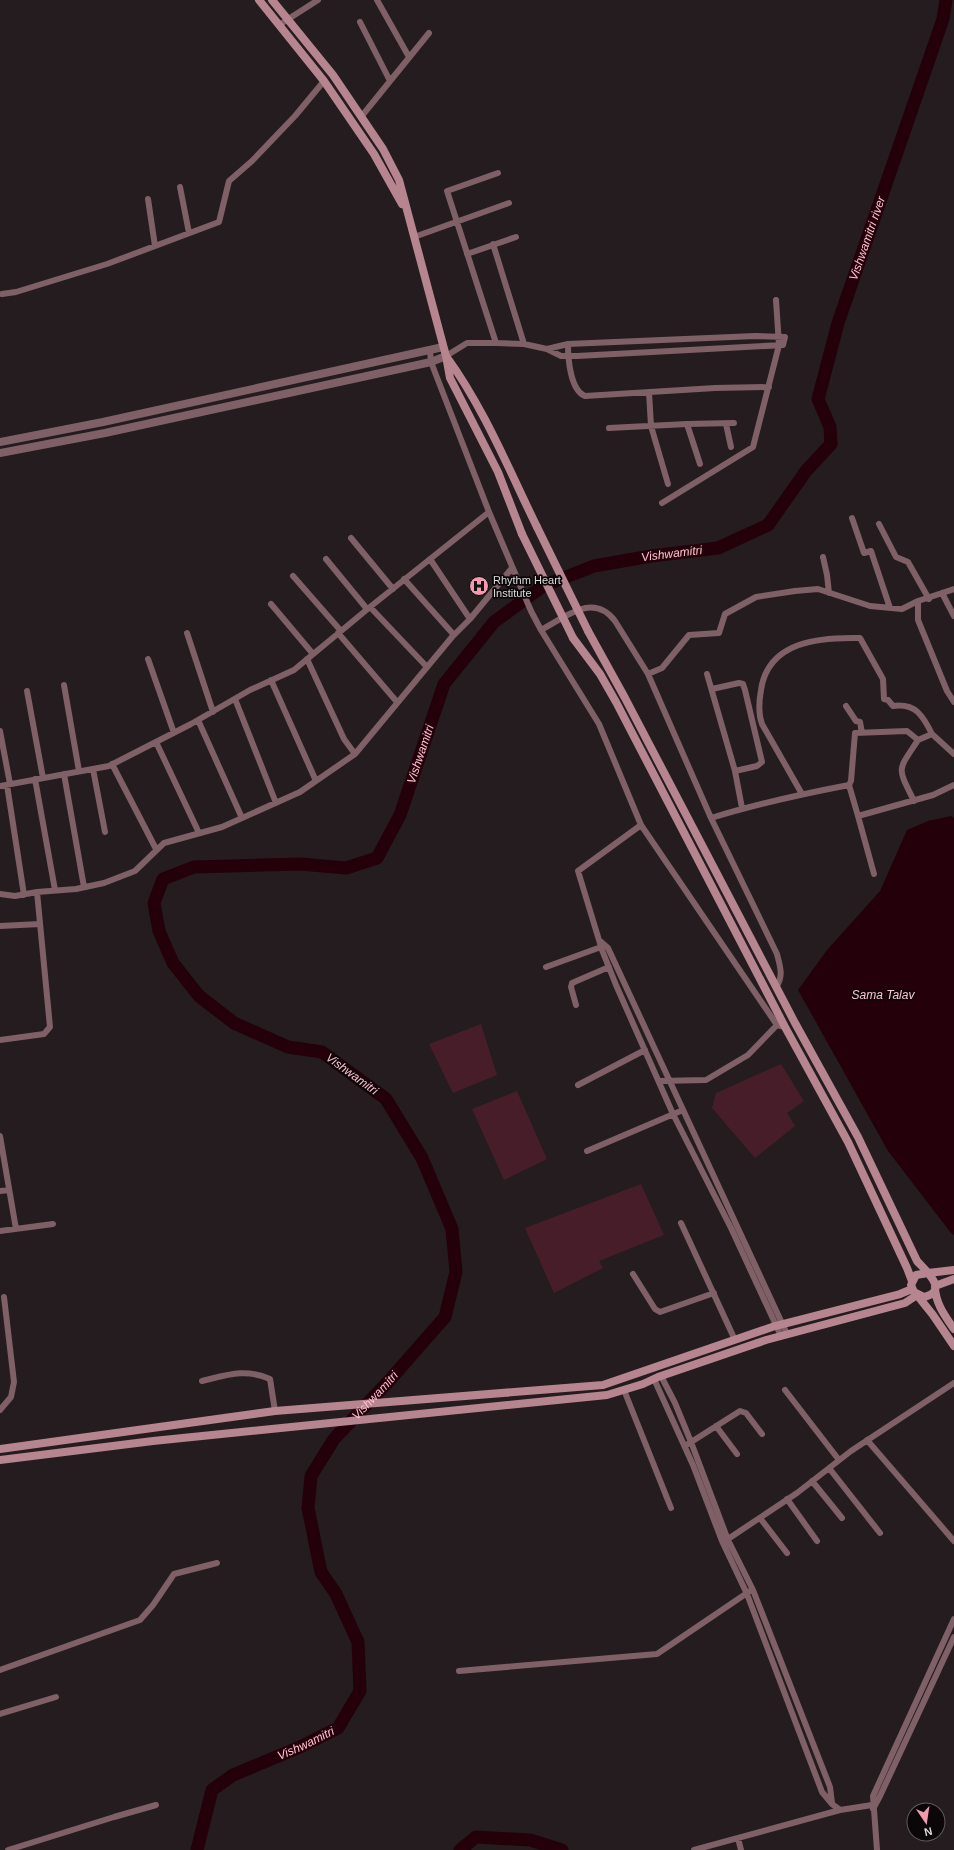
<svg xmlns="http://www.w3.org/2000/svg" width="954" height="1850" font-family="Arial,sans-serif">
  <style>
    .green { fill: #481d2a }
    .water { fill: #24000a }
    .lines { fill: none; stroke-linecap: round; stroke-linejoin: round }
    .river { stroke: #24000a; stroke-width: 13 }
    .minor { stroke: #7f6067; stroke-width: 6 }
    .tertiary { stroke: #7f6067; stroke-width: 8 }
    .secondary { stroke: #b68590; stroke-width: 8 }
    .secondary-bridge { stroke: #b68590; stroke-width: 8 }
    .labels { text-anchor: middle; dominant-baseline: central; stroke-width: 3.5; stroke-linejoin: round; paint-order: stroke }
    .poi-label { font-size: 11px; fill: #dfdadb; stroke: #0b0708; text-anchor: start }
    .water-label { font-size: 12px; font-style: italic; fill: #ffc1cf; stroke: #0b0708 }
  </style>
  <rect width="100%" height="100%" fill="#241c1e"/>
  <!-- green -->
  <path class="green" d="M481,1024l16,51 -44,18 -24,-49z
    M781,1064l23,37 -17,12 8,13 -40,32 -43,-50 4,-15z
    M517,1091l30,68 -43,21 -32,-71z
    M641,1184l23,51 -65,26 4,7 -49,25 -29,-65z"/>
  <!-- water -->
  <path class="water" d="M951,816l3,2v417l-3,-2 -63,-82 -90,-161 29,-40 53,-59 27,-61 21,-9z"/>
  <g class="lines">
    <!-- river -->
    <g class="river">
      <path id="s1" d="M197,1850l15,-60 21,-15 67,-28 38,-19 22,-37 -2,-49 -22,-48 -15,-22 -13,-64 3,-32 23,-37 54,-57 57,-65 11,-45 -4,-43 -30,-71 -36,-59 -64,-47 -34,-5 -54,-24 -35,-27 -26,-33 -14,-32 -5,-28 9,-24 31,-12 106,-3 46,4 31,-10 23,-43 44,-131 50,-62 49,-36 51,-20 57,-10 67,-8 50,-23 38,-54 25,-27 -1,-17 -12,-28 20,-76 105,-304 3,-19"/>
      <path d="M460,1850l16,-13 54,3 32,10"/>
    </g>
    <!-- minor -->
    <path class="minor" d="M377,0l32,57
      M360,22l30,59
      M279,25l39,-25
      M361,117l68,-84
      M180,187l9,46
      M148,199l7,47
      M414,237l95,-34
      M493,244l31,100
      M467,254l49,-17
      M2,294l14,-2 91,-28 112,-42 10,-41 23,-20 43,-45 29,-35
      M496,343l-49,-152 51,-18
      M568,344c0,14 2,46 17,52l130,-8 54,-1
      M430,351l1,11 58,150 42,99 10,19 58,94 42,101 136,200 8,2
      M446,356l21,-13h29l28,1 23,5 14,7h16l206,-11 2,-8 -30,-1 -187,8 -21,5
      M649,392l2,34 17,58
      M687,424l13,40
      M726,424l5,23
      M609,428l78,-4 47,-1
      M662,503l91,-56 26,-102 -3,-45
      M852,518l12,35 7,-2 19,57
      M879,524l17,33 12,5 21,37
      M351,538l42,51
      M823,557l4,18 2,18
      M326,559l41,50
      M430,559l40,60
      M293,576l48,55
      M404,579l50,56
      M942,593l12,23
      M918,601v19l29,71 7,11
      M271,604l42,50
      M541,630c25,-13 52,-38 74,-9l33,53 63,144 66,136c3,12 7,22 -1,33
      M187,633l26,79
      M338,633l59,69
      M148,659l26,74
      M307,659l37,80 11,15
      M427,667l-57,-60 119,-95
      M648,674l14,-6 27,-33 30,-2 6,-19 31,-17 39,-6 23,-2 52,17 32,3 16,-8 36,-12
      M707,674l28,97 7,37
      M271,680l45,101
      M64,685l15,86
      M712,689l27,-6 4,1 2,6 17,72 -5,4 -22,5
      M27,691l16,87
      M235,699l41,104
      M846,706l10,15 4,1 2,11
      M198,720l44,98
      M0,731l10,53
      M156,742l43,91
      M954,754l-22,-20 -14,6 -11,-9 -52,2 -4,48 -2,4 9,31 75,-21 21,-10
      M112,764l44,85
      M93,769l12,63
      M64,774l20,113
      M35,779l20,111
      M7,785l17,110
      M0,786l109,-20 82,-42 59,-34 44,-20 76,-63
      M802,794l-40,-70c-4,-11 -3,-23 -1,-34 7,-49 59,-53 99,-52l23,41 1,20 4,1 5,6c23,-3 30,10 39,28
      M914,801c-17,-35 -17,-29 4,-61
      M858,816l16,58
      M711,818c45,-14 91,-24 138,-33
      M641,825l-63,46 24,79 14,35 57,129 58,114 50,108
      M0,894l15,2 22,-4 39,-3 28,-6 31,-12 29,-28 58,-16 78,-35 55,-38 97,-117 18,-18 42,-51
      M0,926l40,-2
      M599,940l9,8 179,386
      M546,967l55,-20
      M576,1005l-5,-18 1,-4 37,-16
      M0,1040l44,-6 6,-7 -13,-135
      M659,1081l47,-1 42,-25 29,-30
      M578,1085l67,-35
      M0,1136l16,93
      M587,1151l96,-41
      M0,1191l9,-1
      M681,1223l54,117
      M0,1231l53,-7
      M633,1274l22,35 5,3 54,-19
      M661,1376l14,27 16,39 37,98 25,50 77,197 2,16
      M654,1379l39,86 29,76 25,53 75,198 10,12 8,6 32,-5
      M202,1381c25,-6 43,-13 68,-2l5,32
      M624,1390l47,118
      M785,1390l54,70
      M0,1410l11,-13 3,-15 -10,-85
      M716,1426l21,28
      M867,1440l87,101
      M688,1444l52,-33 6,2 16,21
      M829,1468l51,65
      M812,1481l30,37
      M787,1499l30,42
      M760,1518l27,35
      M725,1541l72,-48 54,-42 103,-68
      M0,1670l140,-50 13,-15 21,-31 43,-11
      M459,1671l198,-17 93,-63
      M0,1714l56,-17
      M873,1809l7,-13 74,-159
      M738,1838l3,12
      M8,1850l106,-33 42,-12
      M694,1850l146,-40
      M877,1850l-4,-54 81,-177"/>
    <!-- tertiary -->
    <path class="tertiary" d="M0,442l103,-20 340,-75
      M0,453l105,-20 326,-71 15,-6"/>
    <!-- secondary -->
    <path class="secondary" d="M259,0l65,81 50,73 28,50
      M272,0l61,75 50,74 16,31 47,176
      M522,534l-24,-62 -48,-94 -4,-22c38,52 63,114 91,171
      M588,631l37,67 170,325 63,114 59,124c8,9 33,30 7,36l-10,-5 -3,-7 5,-10 12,-2 26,-3
      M573,638l27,36 16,28 169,325 63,115 59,126 5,13
      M954,1279l-19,7c0,17 10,30 19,43
      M0,1449l275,-38 328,-26 172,-59 125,-32 12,-5
      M0,1460l153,-19 454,-46 36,-11 15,-7 108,-37 139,-37 12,-8 16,20 21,31"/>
    <!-- secondary-bridge -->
    <path class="secondary-bridge" d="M537,527l51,104
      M522,534l51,104"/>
  </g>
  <!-- icons -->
  <defs>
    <symbol id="hospital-disc" viewBox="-11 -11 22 22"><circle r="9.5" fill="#f29ab0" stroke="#0b0708"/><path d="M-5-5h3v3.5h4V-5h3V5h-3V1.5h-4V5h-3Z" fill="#111"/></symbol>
  </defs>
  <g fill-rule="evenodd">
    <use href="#hospital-disc" x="468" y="575" width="22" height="22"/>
  </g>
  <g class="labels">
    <!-- poi labels -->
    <g class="poi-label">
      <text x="493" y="580">Rhythm Heart<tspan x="493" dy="13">Institute</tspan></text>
    </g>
    <!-- water labels -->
    <g class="water-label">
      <text stroke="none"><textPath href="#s1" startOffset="2363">Vishwamitri river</textPath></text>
      <text stroke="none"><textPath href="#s1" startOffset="1943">Vishwamitri</textPath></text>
      <text stroke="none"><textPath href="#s1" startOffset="1595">Vishwamitri</textPath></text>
      <text x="883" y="995">Sama Talav</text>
      <text transform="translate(352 1074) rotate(36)">Vishwamitri</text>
      <text stroke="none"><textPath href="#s1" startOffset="575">Vishwamitri</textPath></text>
      <text stroke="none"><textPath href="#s1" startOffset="167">Vishwamitri</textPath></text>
    </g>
  </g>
  <!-- north arrow -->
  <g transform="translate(926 1822) rotate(167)"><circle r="19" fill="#0b0708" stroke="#605b5c"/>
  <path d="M0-3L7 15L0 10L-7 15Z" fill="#f29ab0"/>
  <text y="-6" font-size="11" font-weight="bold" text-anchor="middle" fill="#dfdadb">N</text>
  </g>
</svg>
